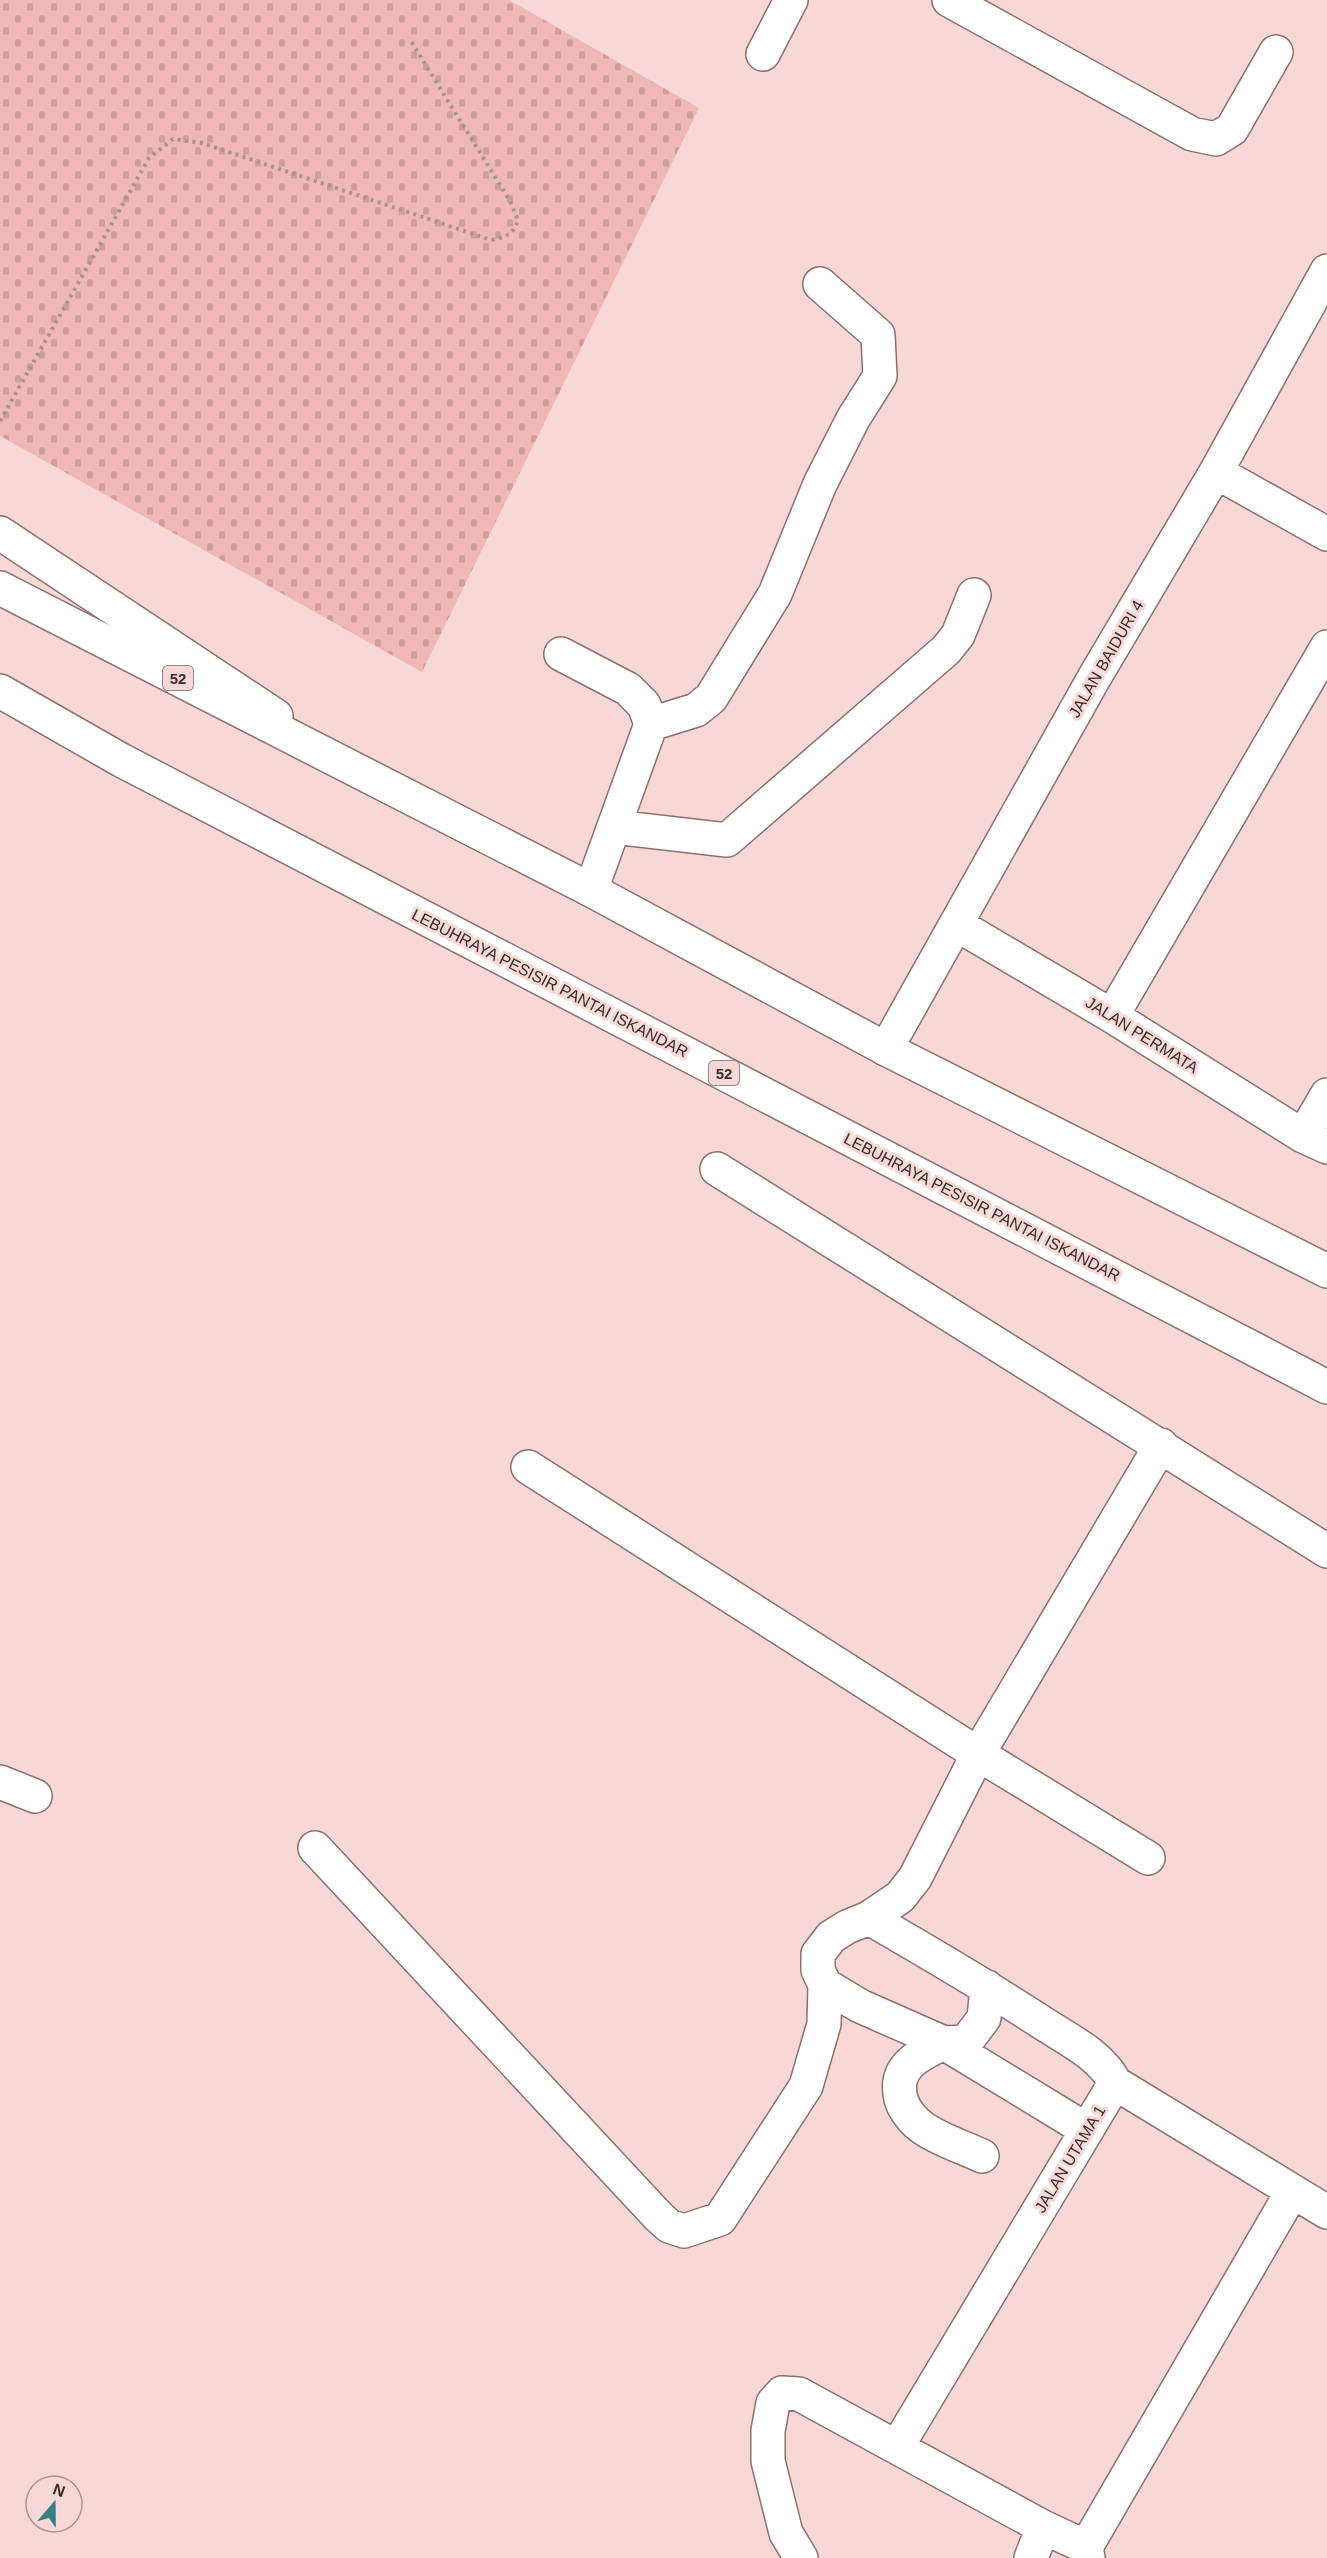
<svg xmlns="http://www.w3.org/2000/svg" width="1327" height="2558" font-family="Helvetica,sans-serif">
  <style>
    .cemetery { fill: url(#cemetery-stones) }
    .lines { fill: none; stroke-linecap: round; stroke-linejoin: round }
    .minor-casing { stroke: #8b706f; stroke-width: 36 }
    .major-casing { stroke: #8b706f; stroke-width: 36 }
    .highway-casing { stroke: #8b706f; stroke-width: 36 }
    .path { stroke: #a89190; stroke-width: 4; stroke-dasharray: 3 4.5; stroke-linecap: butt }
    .minor { stroke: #fff; stroke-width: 33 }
    .major { stroke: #fff; stroke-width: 33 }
    .highway { stroke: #fff; stroke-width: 33 }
    .labels { text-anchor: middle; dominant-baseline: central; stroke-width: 6; stroke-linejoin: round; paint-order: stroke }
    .shield { fill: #f7d8d7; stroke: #71605f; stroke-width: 1.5 }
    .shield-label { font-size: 15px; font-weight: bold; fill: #382c2c }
    .street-label { font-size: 16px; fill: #382c2c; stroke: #f7d8d7 }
  </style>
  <defs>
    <pattern id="cemetery-stones" width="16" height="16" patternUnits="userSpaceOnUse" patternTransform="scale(1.5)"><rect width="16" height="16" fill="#efb8b6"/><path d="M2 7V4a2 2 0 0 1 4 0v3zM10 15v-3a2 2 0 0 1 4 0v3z" fill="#ce9e9d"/></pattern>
  </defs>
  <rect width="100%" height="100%" fill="#f7d8d7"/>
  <!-- cemetery -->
  <path class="cemetery" d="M0,0h509l190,108 -277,564 -422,-236z"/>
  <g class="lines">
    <defs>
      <path id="minor" d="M949,0l243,134 24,5 16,-10 44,-77
        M763,54l28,-54
        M1216,472l111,62
        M561,654l67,35 16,16 7,19 -60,166
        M651,724l45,-14 15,-12 64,-104 45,-110 33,-65 27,-43 -2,-41 -58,-51
        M614,827l113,13 219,-190 12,-15 16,-40
        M956,924l156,92 191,120 24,11
        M1112,1016l215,-369
        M886,1049l208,-371 122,-206 111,-201
        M1303,1136l24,-41
        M717,1169l610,382
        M528,1467l450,287 170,104
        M0,1782l35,14
        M315,1848l343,368 11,10 15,5 36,-12 86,-133 18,-62 1,-39 -7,-15v-16l13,-17 16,-10 22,-9 31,-21 15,-19 63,-124 183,-309
        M869,1918c57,33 114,66 169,102 27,18 63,34 77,63
        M825,1985l35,21 84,37 22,-1 18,-24 3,-31
        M1115,2083l212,129
        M982,2156c-19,-9 -42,-16 -59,-28 -9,-6 -19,-18 -22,-29 -8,-32 17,-44 43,-56l143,87
        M897,2447l218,-364
        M801,2558l-15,-25 -18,-72v-30l5,-28 9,-10 17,1 244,133 43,20
        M1031,2558l12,-31
        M1088,2558l-2,-11 206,-355"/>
      <path id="major" d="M0,533l276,183"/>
      <path id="highway" d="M0,588l591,302 295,159 441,222
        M0,691l121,69 1206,627"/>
    </defs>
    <!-- minor casing -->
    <use href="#minor" class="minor-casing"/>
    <!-- major casing -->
    <use href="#major" class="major-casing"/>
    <!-- highway casing -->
    <use href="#highway" class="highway-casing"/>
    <!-- path -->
    <path class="path" d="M0,421l149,-263 24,-19 29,4 289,97c15,-3 22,-5 27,-20l-8,-19 -101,-163"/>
    <!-- minor -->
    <use href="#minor" class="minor"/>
    <!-- major -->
    <use href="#major" class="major"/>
    <!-- highway -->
    <use href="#highway" class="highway"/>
  </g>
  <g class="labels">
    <!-- shield labels -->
    <g class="shield">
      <rect x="163" y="666" width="30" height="24" rx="4.5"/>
      <rect x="709" y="1061" width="30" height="24" rx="4.5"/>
    </g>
    <g class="shield-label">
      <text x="178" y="678">52</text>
      <text x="724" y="1073">52</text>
    </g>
    <!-- street labels -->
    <g class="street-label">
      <text transform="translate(1106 659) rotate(-60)">JALAN BAIDURI 4</text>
      <text transform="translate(550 983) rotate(27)">LEBUHRAYA PESISIR PANTAI ISKANDAR</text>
      <text transform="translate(1142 1035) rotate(32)">JALAN PERMATA</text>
      <text transform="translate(982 1207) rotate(27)">LEBUHRAYA PESISIR PANTAI ISKANDAR</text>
      <text transform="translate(1070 2159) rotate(-59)">JALAN UTAMA 1</text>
    </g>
  </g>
  <!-- north arrow -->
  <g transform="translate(54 2504) rotate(20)"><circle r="28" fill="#f7d8d7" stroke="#ab9393" stroke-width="1.5"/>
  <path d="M0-4.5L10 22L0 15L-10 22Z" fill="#377f84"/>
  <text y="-9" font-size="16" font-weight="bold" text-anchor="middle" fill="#382c2c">N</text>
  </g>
</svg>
